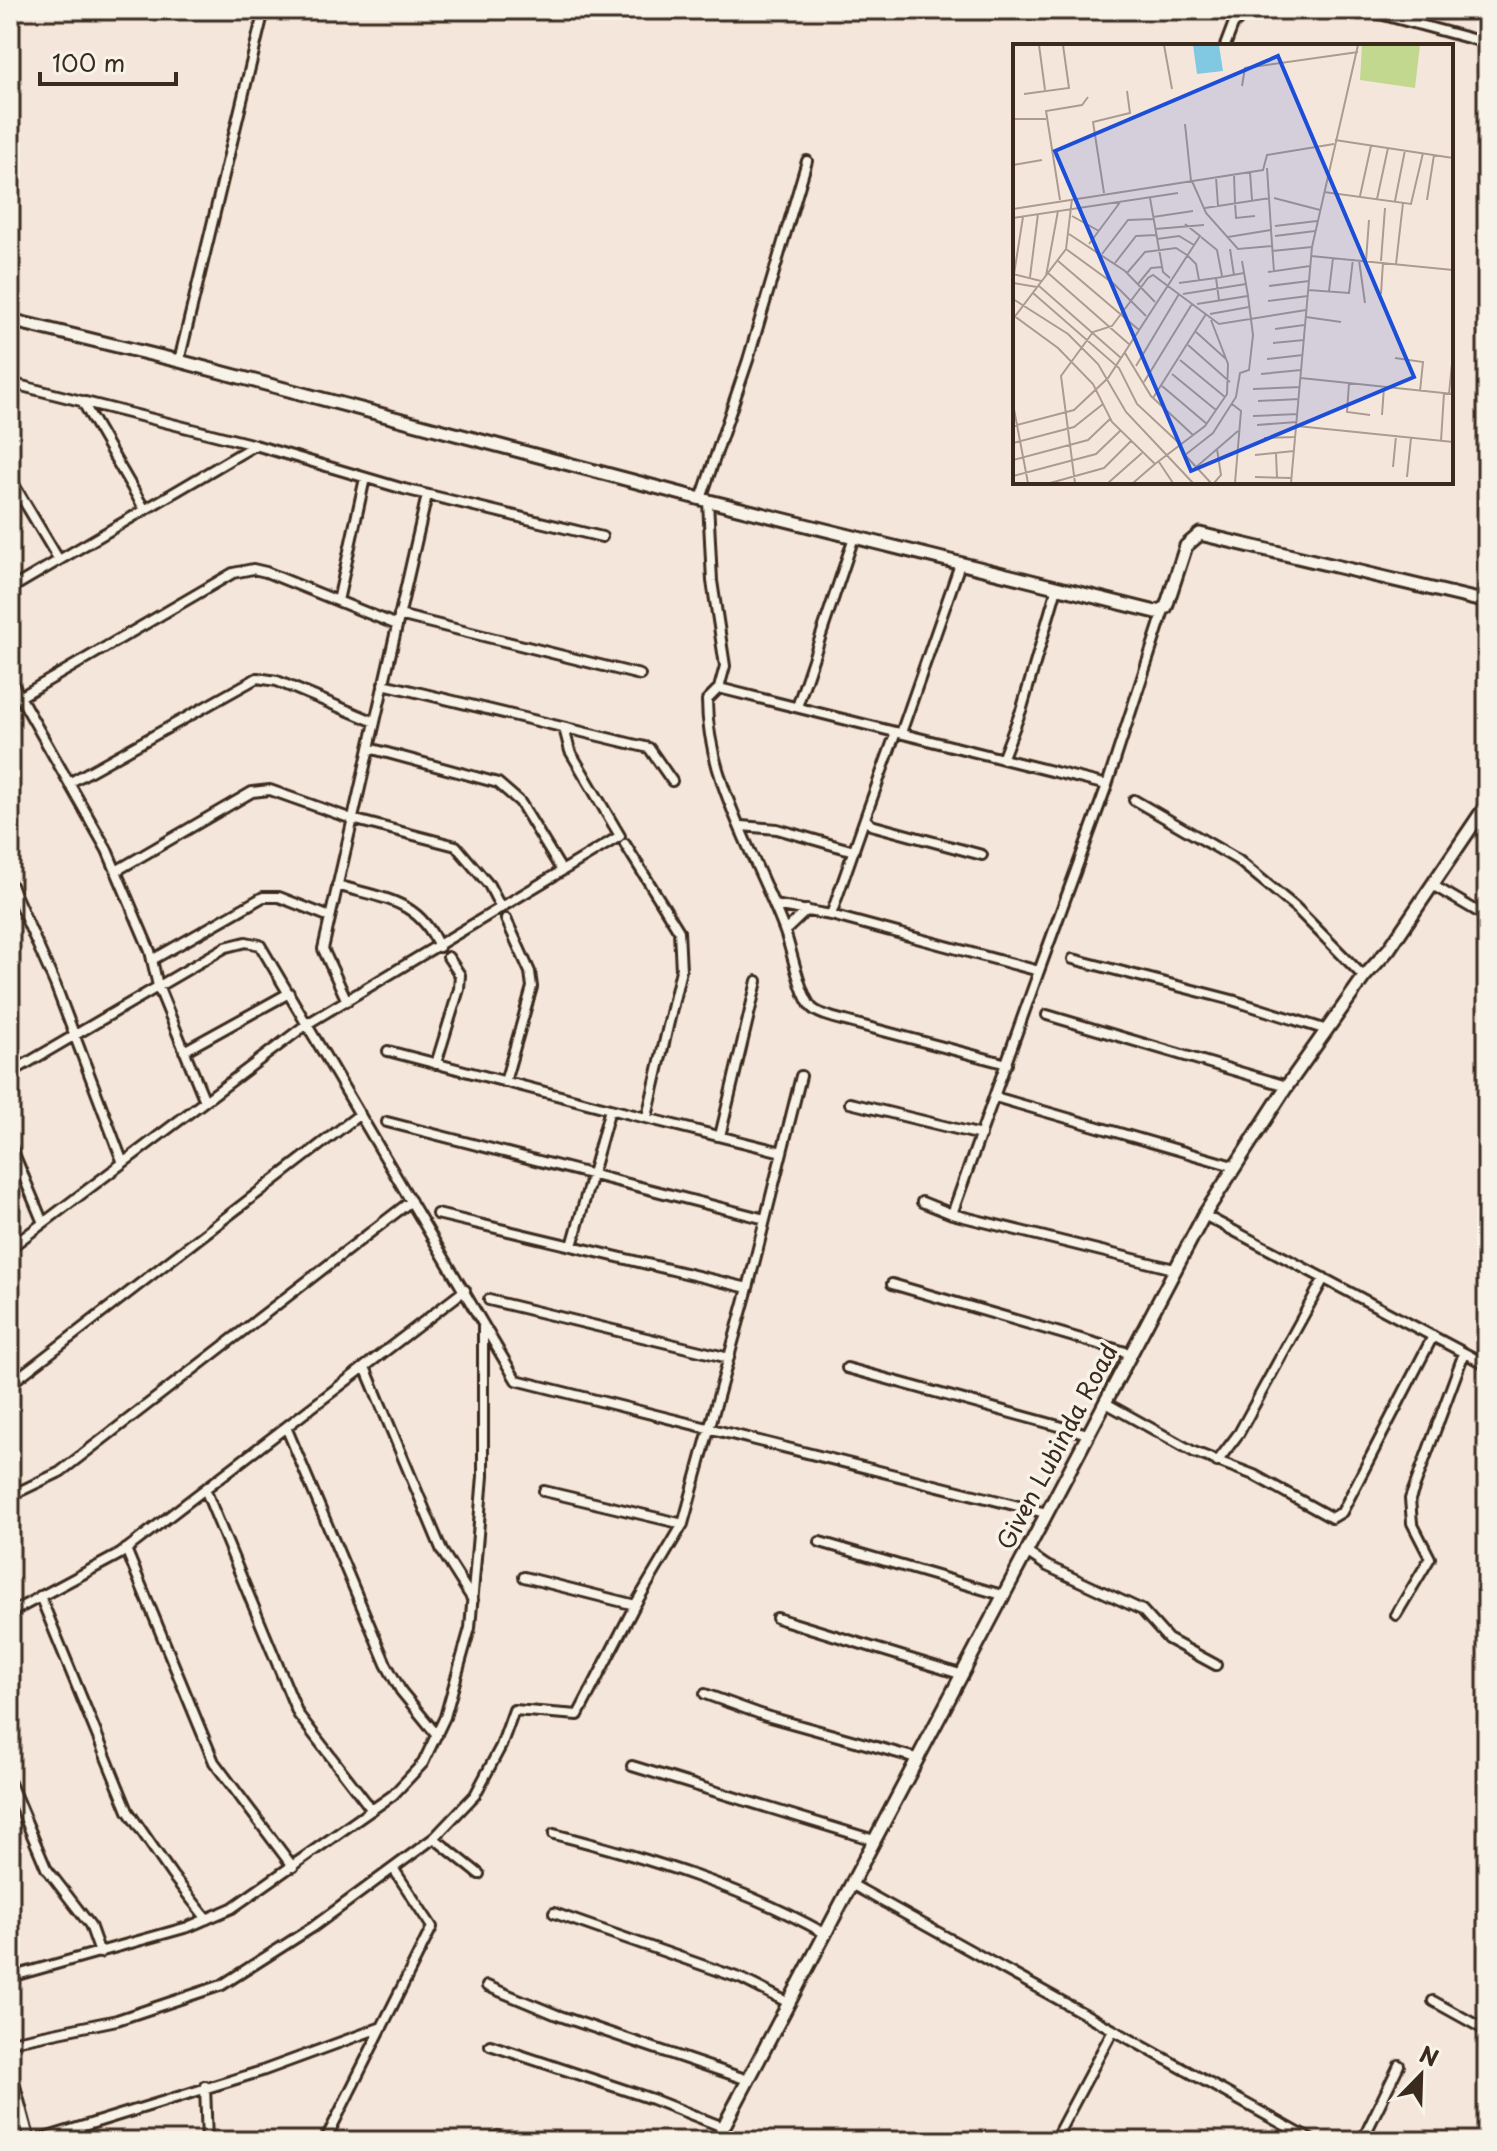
<svg xmlns="http://www.w3.org/2000/svg" width="1497" height="2151" font-family="'Playpen Sans',sans-serif">
  <style>
    .lines { fill: none; stroke-linecap: round; stroke-linejoin: round }
    .street-casing { stroke: #3b2a1e; stroke-width: 14 }
    .secondary-casing { stroke: #3b2a1e; stroke-width: 17 }
    .street { stroke: #f7f3e8; stroke-width: 8 }
    .secondary { stroke: #f7f3e8; stroke-width: 11 }
    .labels { text-anchor: middle; dominant-baseline: central; stroke-width: 7; stroke-linejoin: round; paint-order: stroke }
    .street-label { font-size: 24px; fill: #3b2a1e; stroke: #f7f3e8 }
    .inset-road { fill: none; stroke: #ab9b90; stroke-width: 2 }
    .view { fill: #1d4ed8; fill-opacity: 0.15; stroke: #1d4ed8; stroke-width: 4 }
    .inset-edge { fill: none; stroke: #3b2a1e; stroke-width: 4 }
  </style>
  <rect width="100%" height="100%" fill="#f5e6dc"/>
  <filter id="ink" filterUnits="userSpaceOnUse"><feTurbulence type="fractalNoise" baseFrequency=".0125" numOctaves="2"/><feDisplacementMap in="SourceGraphic" scale="16" xChannelSelector="R" yChannelSelector="G"/><feConvolveMatrix kernelMatrix="1 2 1 2 8 2 1 2 1" color-interpolation-filters="sRGB"/></filter>
  <g filter="url(#ink)">
    <g class="lines">
      <defs>
        <path id="street" d="M1365,10l122,33
          M1225,46l8,-21 15,-15
          M179,361l85,-351
          M10,383l245,62 149,44 198,48
          M82,401l63,109
          M10,478l49,82
          M701,499l47,-139 59,-199
          M708,501l4,80 13,85 -6,22 -12,12c0,81 51,159 78,232 7,19 15,63 27,76 5,5 15,8 22,10l173,46
          M10,589l245,-144
          M338,601l27,-123
          M399,615l241,60
          M10,679l97,171 43,101 8,35 47,115
          M383,684l266,64 23,33
          M719,688l388,97
          M20,697l213,-124 20,-4 13,3 131,53
          M797,707l57,-170
          M896,732l-31,86 6,7 111,30
          M901,733l59,-169
          M369,748l129,35 22,19 42,69
          M1003,757l19,-49 35,-120
          M69,783l188,-105 20,3 98,41
          M1134,800l104,60 57,47 69,70
          M742,826l35,3 77,22
          M625,844l54,87 2,39 -34,147
          M116,871l136,-79 18,-2 82,29 104,27 33,39 12,23
          M10,883l45,101 68,179
          M337,885c46,14 82,14 102,62
          M1434,886l53,31
          M774,905l57,10 208,56 -87,243
          M831,915l34,-97
          M785,931l22,-21
          M1073,959l159,41 95,30
          M152,960l111,-63h16l51,20
          M1039,971l68,-186 58,-178
          M347,1001l-24,-52 104,-454
          M1047,1015l240,71
          M184,1051l105,-58
          M388,1051l222,58
          M436,1064l23,-75 1,-14 -12,-18
          M10,1073l216,-126 20,-5 14,3 256,435 530,133
          M505,1082l27,-95 -2,-15 -24,-53
          M995,1097l238,69
          M850,1103l131,32
          M387,1122l378,97
          M720,1136l37,-155
          M10,1144l33,79
          M922,1202l30,12 222,55
          M1204,1215l283,150
          M572,1246l38,-137 172,43
          M10,1248l297,-224 313,-188 -50,-85 -6,-23
          M892,1284l237,69
          M748,1288l53,-212
          M489,1300l240,58
          M365,1367l77,184 31,49
          M847,1368l241,66
          M10,1384l350,-270
          M1104,1402l90,50 60,23 78,43 10,-6 91,-176
          M286,1427l100,237 15,27 36,44
          M1217,1462l22,-29 85,-155
          M205,1489l93,225 74,96
          M544,1491l139,33
          M10,1496l50,-24 351,-271
          M820,1542l182,53
          M126,1549l88,213 79,105
          M1025,1551l22,15 95,44 26,29 48,26
          M524,1577l111,28
          M40,1596l88,215 44,64 35,44
          M10,1613l110,-59 345,-264
          M1396,1615l34,-57 -18,-35 -2,-24 54,-146
          M777,1618l183,56
          M705,1694l61,22 150,42
          M632,1766l242,74
          M10,1783l36,85 44,57 10,28
          M554,1834c93,24 189,53 272,100
          M434,1838l45,36
          M851,1884l462,257
          M554,1913l188,66 47,24
          M10,1977l178,-50 44,-19 161,-113 30,-32 22,-46 25,-89 13,-152v-152
          M487,1986l70,29 191,65
          M1433,2001l54,30
          M10,2042l107,-22 105,-35 91,-58 121,-89 41,-43 26,-49 13,-36 64,5 57,-110 48,-81 65,-236 -311,-74
          M490,2045l162,54 71,28
          M10,2067l20,74
          M205,2086l2,55
          M498,2136l10,5
          M35,2141l227,-70 120,-44
          M325,2141l107,-214 -39,-59
          M1054,2141l59,-111
          M1362,2141l37,-76"/>
        <path id="secondary" d="M10,320l169,41 522,138 447,111 8,2 10,-5 20,-61 14,-12 287,68
          M716,2141l488,-926 83,-129 77,-109 25,-28 98,-145"/>
      </defs>
      <!-- street casing -->
      <use href="#street" class="street-casing"/>
      <!-- secondary casing -->
      <use href="#secondary" class="secondary-casing"/>
      <!-- street -->
      <use href="#street" class="street"/>
      <!-- secondary -->
      <use href="#secondary" class="secondary"/>
    </g>
  </g>
  <g class="labels">
    <!-- street labels -->
    <g class="street-label">
      <text transform="translate(1056 1446) rotate(-62)">Given Lubinda Road</text>
    </g>
  </g>
  <!-- overview -->
  <g transform="translate(1013 44)">
    <rect width="440" height="440" fill="#f5e6dc"/>
    <path d="M349,1h58l-5,43 -55,-8z" fill="#c1d88e"/>
    <path d="M180,1h26l4,26 -26,3z" fill="#81c8e2"/>
    <path class="inset-road" d="M26,1l6,45M151,1l8,44M229,42l3,-18 113,-16M11,50l45,-6 -6,-43M0,75h33M172,80l6,57M322,96l118,18M0,121l29,-5M254,124l4,61M237,128l2,28M221,130l1,29M203,133l2,29M179,137l14,32 32,36 34,-3M311,148l87,12 12,-51M91,149l-11,-71 37,-9 -3,-22M347,152l11,-50M137,154l13,74 7,6M261,154l46,12M364,155l11,-51M47,156l-14,-89 36,-6 6,-8M414,156l7,-45M382,157l10,-51M222,159l1,15 19,-2M192,164l65,-10M0,165l250,-39 4,-15 67,-11M59,172l27,15M140,173l40,-6M0,174l165,-25M262,182l42,-5M142,185l49,-4M56,190l56,37 30,31M262,192l40,-5M188,193l16,13 5,26M215,193l43,-7 3,42M144,195l22,-3 15,9M76,200l32,-43M53,205l48,35 32,32M217,205l4,26M259,207l40,-4M89,210l26,-34 25,-1M175,212l8,8 3,16M298,212l142,14M346,216l6,43M45,217l81,69M229,217l6,35M353,217l3,-41M368,217l4,-53M102,219l21,-27 20,-1M383,220l7,-61M255,228l42,-6M35,229l82,72M114,229l18,-21 31,-4 11,7M0,230l28,7M1,230l9,-57M33,232l12,-65M17,233l8,-63M0,239l24,4M166,239l37,-5M125,240l13,-16 11,-1M26,242l82,72M256,242l40,-5M295,246l41,3 4,-34M316,247l4,-33M20,249l86,75 18,36 44,41M170,250l63,-10M368,250l2,-32M0,255l55,35 30,30 28,48 67,71M206,256l-3,-22 28,-5M255,257l40,-5M184,260l51,-8 5,39 -4,35 -9,3 -4,24 -23,36 -28,22 26,28M197,270l39,-7M0,271l45,33 35,36 19,38 43,42 50,-38 22,-32 1,-30 -17,-44M293,273l35,5M0,275l53,-70 6,-50M262,285l29,-4M183,288l30,27M260,299l31,-3M175,301l42,37M112,309l26,43 42,39M382,314l28,4 -3,29M254,315l36,-4M167,316l45,37M123,322l43,-72M159,330l44,36M248,330l40,-4M288,334l152,16M131,338l48,-78M336,339l-2,29 23,3M149,342l45,38M240,345l47,-2M436,350l4,-41M140,354l53,-84M245,357l41,-2M0,360l15,79M219,360l9,7 -6,72M369,371l2,-28M240,372l45,-2M244,381l40,-3M0,382l61,-16 34,-32 92,-142 -15,-12M284,382l156,16M251,394l32,-1M428,397l3,-48M0,399l61,-16 29,-23M263,409l1,25M242,411l39,-4M0,416l75,-20 22,-21M146,418l14,21M380,423l3,-31M182,424l43,-37M0,432l83,-22 24,-23M242,433l37,1M394,433l4,-39M37,439l54,-15 27,-27M62,439l-14,-107 32,-44 19,-6 36,-48 5,-3 66,49 87,-14M95,439l34,-30M120,439l22,-19M201,439l7,-8 -4,-26M278,439l21,-236 46,-202"/>
    <path class="view" d="M265,12l136,321 -223,94 -136,-320z"/>
    <rect width="440" height="440" class="inset-edge"/>
  </g>
  <!-- margin -->
  <rect width="1497" height="2151" fill="none" stroke="#f7f3e8" stroke-width="40"/>
  <rect x="20" y="20" width="1457" height="2111" fill="none" stroke="#3b2a1e" stroke-width="3" filter="url(#ink)"/>
  <!-- north arrow -->
  <g transform="translate(1421 2075) rotate(23)" stroke="#f7f3e8" stroke-width="6" paint-order="stroke">
  <path d="M0-6L14 30L0 20L-14 30Z" fill="#3b2a1e"/>
  <text y="-12" font-size="22" font-weight="bold" text-anchor="middle" fill="#3b2a1e">N</text>
  </g>
  <!-- scale -->
  <path d="M40 72v12h136v-12" fill="none" stroke="#3b2a1e" stroke-width="4"/>
  <text x="52" y="72" font-size="24" fill="#3b2a1e" stroke="#f7f3e8" stroke-width="6" paint-order="stroke">100 m</text>
</svg>
